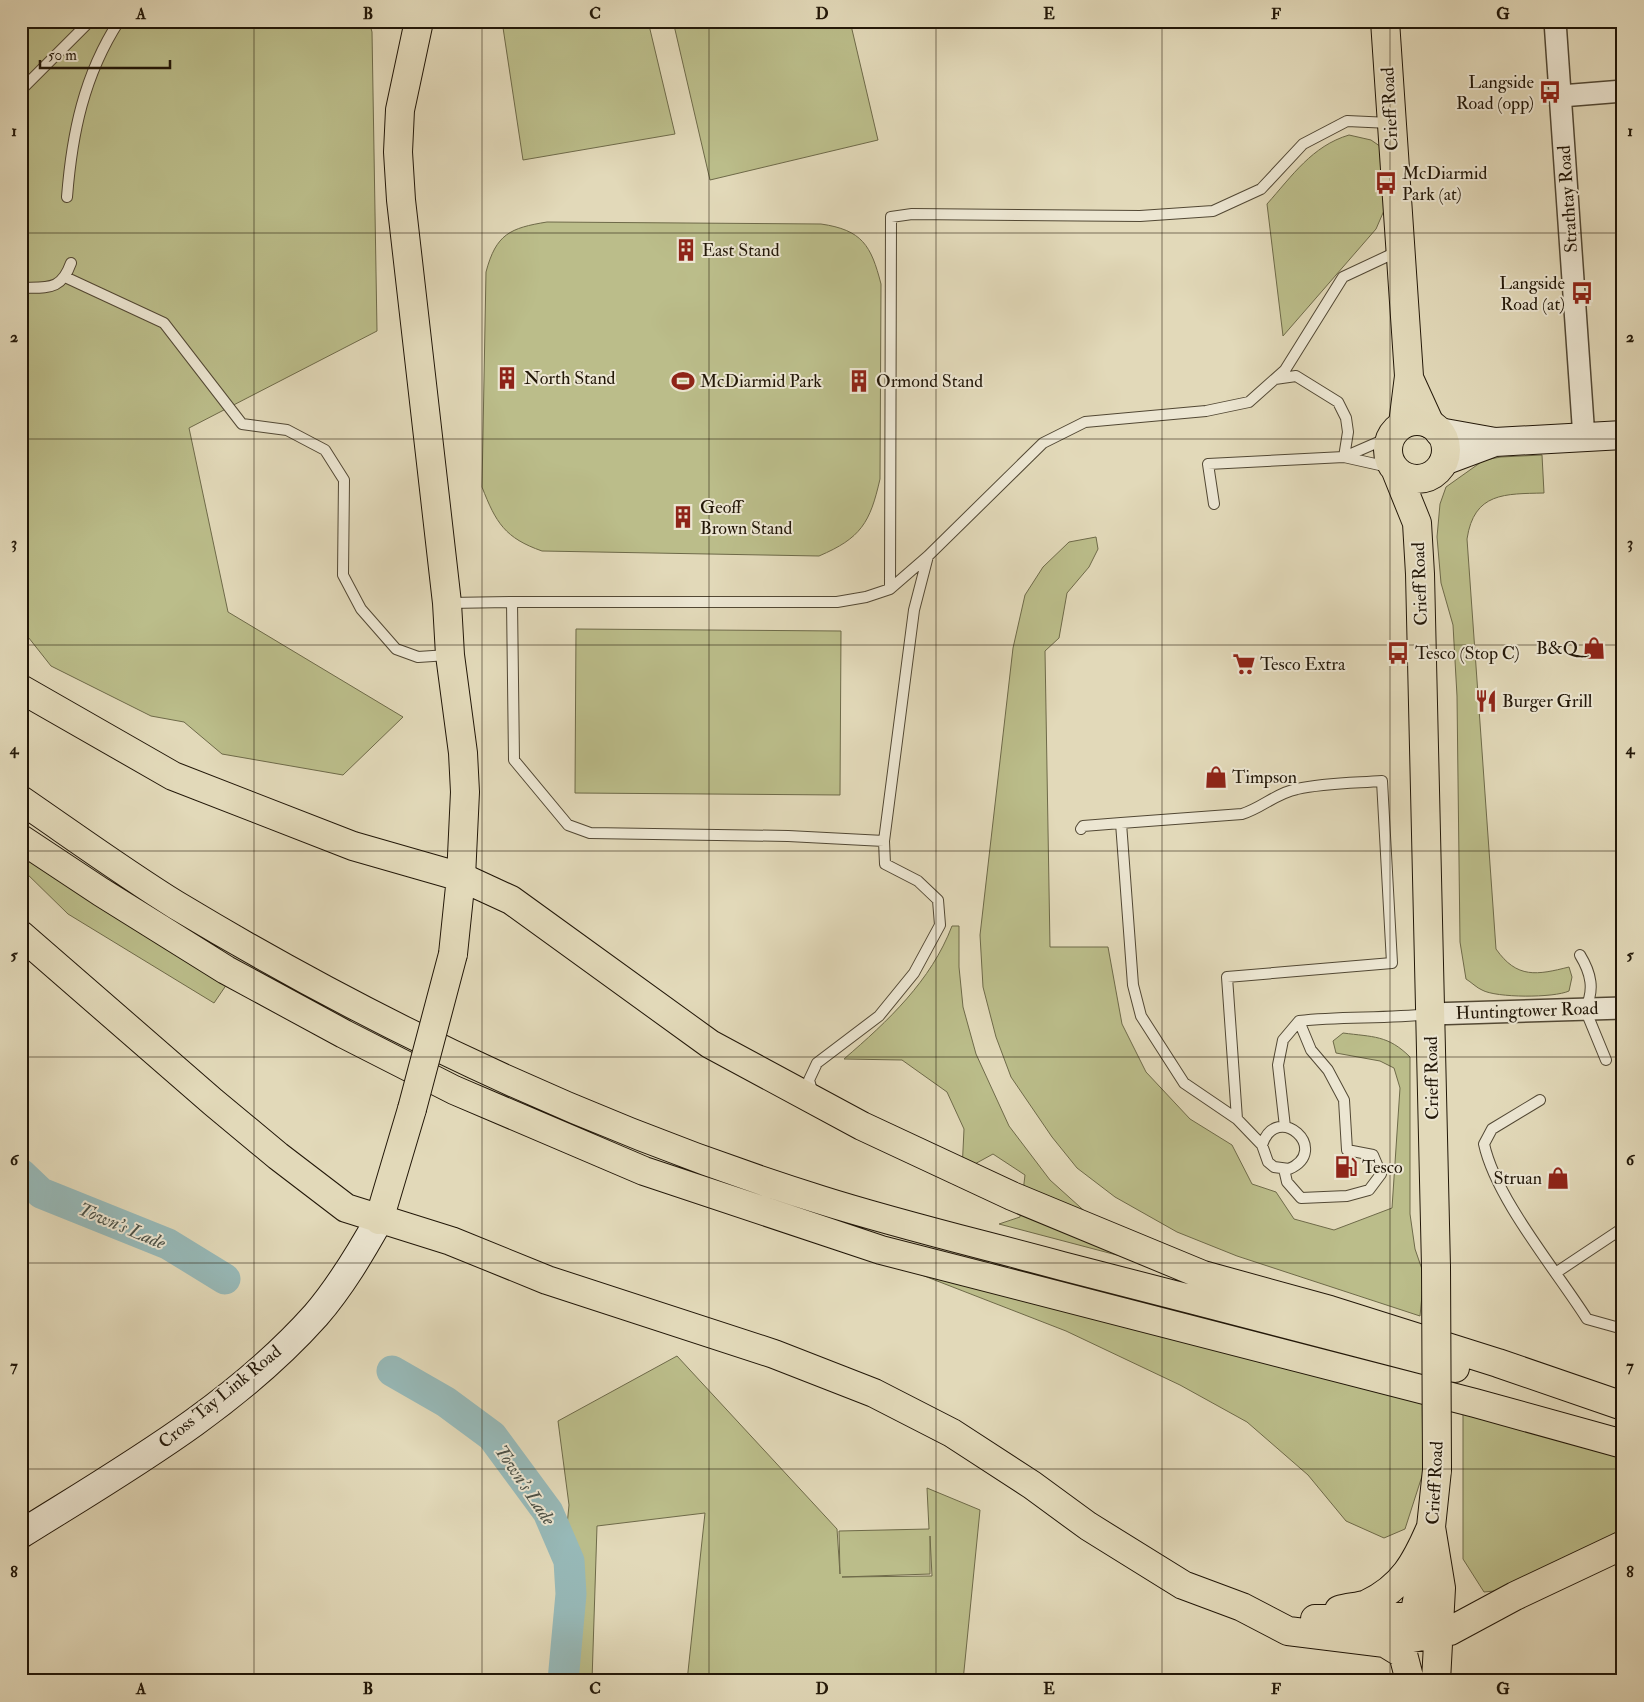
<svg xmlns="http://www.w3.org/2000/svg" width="1644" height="1702" font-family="'IM FELL Double Pica',serif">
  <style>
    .green { fill: #bbbd8a; stroke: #6e6a49; fill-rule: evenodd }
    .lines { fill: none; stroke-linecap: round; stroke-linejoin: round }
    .river { stroke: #97b9b8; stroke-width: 31 }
    .lane-casing { stroke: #524834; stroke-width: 12 }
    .street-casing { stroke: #524834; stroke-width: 24 }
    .secondary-casing { stroke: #221708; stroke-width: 30 }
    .primary-casing { stroke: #221708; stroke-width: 30 }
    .highway-casing { stroke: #221708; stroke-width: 30 }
    .lane { stroke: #ece6d2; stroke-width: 10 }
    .street { stroke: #ece6d2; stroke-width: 21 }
    .secondary { stroke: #ece6d2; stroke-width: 28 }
    .primary { stroke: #e2d9b9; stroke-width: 28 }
    .highway { stroke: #e2d9b9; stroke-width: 28 }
    .highway-bridge-casing { stroke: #221708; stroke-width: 30; stroke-linecap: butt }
    .highway-bridge { stroke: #e2d9b9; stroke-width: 28 }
    .grid { fill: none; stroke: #221708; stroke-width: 1; stroke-opacity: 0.55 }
    .labels { text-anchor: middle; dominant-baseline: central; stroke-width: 4; stroke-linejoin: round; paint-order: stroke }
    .poi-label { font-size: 18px; fill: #221708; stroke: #ece6d2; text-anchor: start }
    .street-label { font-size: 18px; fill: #221708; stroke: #ece6d2 }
    .water-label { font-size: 19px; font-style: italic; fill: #4b5046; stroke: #ece6d2 }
    .neatline { fill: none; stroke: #221708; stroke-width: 2 }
    .grid-label { font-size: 16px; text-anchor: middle; font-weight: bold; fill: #221708 }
  </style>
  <rect width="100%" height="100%" fill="#e2d9b9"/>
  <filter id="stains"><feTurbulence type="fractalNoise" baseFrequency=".004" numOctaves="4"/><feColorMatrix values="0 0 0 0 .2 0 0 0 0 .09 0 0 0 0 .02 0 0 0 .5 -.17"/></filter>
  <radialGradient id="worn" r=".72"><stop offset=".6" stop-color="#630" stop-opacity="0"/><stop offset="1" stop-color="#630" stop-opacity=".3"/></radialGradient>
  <!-- green -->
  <path class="green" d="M21,21h348l3,11 5,299 -188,97 39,184 175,105 -60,58 -121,-21 -38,-32 -33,-6 -100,-50 -30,-38z
    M502,21h146l27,113 -152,26z
    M673,21h177l28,119 -168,40z
    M1349,135l22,5 13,9 2,57 -10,23 -93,107 -16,-132c25,-28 45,-58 82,-69z
    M547,222l274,2c41,6 50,21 60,60l-1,195c-10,44 -19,59 -61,77l-277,-5c-37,-13 -46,-28 -60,-64l4,-215c10,-38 24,-44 61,-50z
    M1542,455l2,38c-39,1 -70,-1 -77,46l29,410c21,30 41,26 73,18l3,10 -3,14c-15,7 -73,7 -87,-1 -5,-2 -11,-8 -16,-11l-6,-37 -3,-246 -4,-71 -12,-42 -4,-46 3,-33 6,-17 38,-27 17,-3z
    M1096,537l2,12 -9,18 -22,26 -8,45 -14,13 5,296h58l14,77 24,48 44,47 42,26 20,39 24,8 18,27 40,11 58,-22 8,-120 -6,-20 -14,-7 -44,-8 -3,-12 10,-8c30,4 45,2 67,24v157l5,35 9,26 -4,41 -183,-60 -60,-24 -62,-35 -38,-29 -25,-31 -41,-60 -15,-40 -13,-50 -3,-52 33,-287 12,-53 18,-28 26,-25z
    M576,629l265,2 -1,164 -265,-2z
    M21,844l208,137 -15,22 -146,-89 -47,-46z
    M952,926h7v41l4,40 13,47 33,72 41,54 40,36 209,87 -300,-79 21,-7 5,-42 -32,-21 -31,17 2,-42 -17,-37 -45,-32 -58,-1c44,-38 87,-78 108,-133z
    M829,1239l593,158 1,76 -18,56 -21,9 -38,-17 -38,-46 -61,-53 -67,-37 -114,-54z
    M677,1356l160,173 3,45 -1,-43 90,-2 -2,-41 53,22 -17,171h-118l-13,-7 -4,7h-141l18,-168 -108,13 -5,155h-40l17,-176 -11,-84zM930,1536l2,40 -90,1 88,-3z
    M1463,1403l160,45v83l-129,60 -10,1 -21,-33z"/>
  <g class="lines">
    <!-- river -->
    <path class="river" d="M21,1174l20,19 127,51 57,35
      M392,1371l54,31 46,34 56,76 21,49 2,33 -8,87"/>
    <defs>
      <path id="lane" d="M21,90l69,-69
        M67,197c5,-64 17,-122 52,-176
        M65,277l99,46 78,101 45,6 38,20 19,30 -1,95 18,34 35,40 22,8 30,-2
        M21,288c27,-1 40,3 50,-25
        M1275,379l21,-3 42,26 8,16 2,14 -4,25
        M1344,457l46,-20
        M1214,504l-6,-40 136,-7 49,11
        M928,556l-14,54 -30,231 -96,-5 -198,-3 -22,-8 -54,-65 -2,-158h325l29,-5 24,-8 38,-33 115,-113 42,-21 121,-11 43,-9 36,-32 58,-93 47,-22 9,-1
        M890,589l1,-372 21,-3 228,2 73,-5 48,-22 42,-45 44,-23 43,2
        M448,603l64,-1
        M1081,829l2,-3 38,-3
        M1580,955c11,18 15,35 5,54l21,51
        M813,1094l-4,-14 8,-17 62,-47 35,-43 26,-48 -2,-25 -20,-19 -33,-17 -1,-23
        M1540,1100l-48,29 -8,15c12,55 72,126 103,175l36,10
        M1237,1119l-10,-142 165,-14 -10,-182c-28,2 -58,2 -85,8 -21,4 -35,19 -55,25l-121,9 12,162 8,31 43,67 53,36 25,26 6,17 6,5 15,2c43,-19 -12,-69 -27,-24
        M1285,1127l-7,-62 5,-25 16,-19c43,-5 86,-2 129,-7
        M1284,1169l3,13 14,16 46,-2 22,-6 12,-16 -8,-19 -26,-5 -3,-50 -16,-30 -17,-20 -12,-29
        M1557,1272l66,-44"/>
      <path id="street" d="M1555,21l29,417
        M1561,96l62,-5
        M1431,1014l192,-6"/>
      <path id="secondary" d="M1439,432l56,10 128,-7
        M1444,461l51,-19
        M21,1534c104,-65 213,-127 295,-219 25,-29 45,-63 63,-95"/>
      <path id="primary" d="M419,21l-19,89 -2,42 3,48 46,403 3,52 13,98 2,39 -4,85
        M1385,21l24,355 -6,48
        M1409,378l21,46"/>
      <path id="highway" d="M1388 450a29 29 0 1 1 58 0a29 29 0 1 1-58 0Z
        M1396,471l21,52 3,51 16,693
        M21,689l152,87 180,70 108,31 50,23 199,144 152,82 150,70 191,79 127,35 168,53 125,43
        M21,800c51,35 102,72 155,105 201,121 421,225 645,295 79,25 160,44 241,66 131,34 262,67 393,102
        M21,839l80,53 125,78 118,64 110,56 190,81 237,79 594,153 148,41
        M21,935l192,167 65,54 68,52 105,33 96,39 227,74 100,39 78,40 80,52 56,41 95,59 59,22 46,24 97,12 18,11 7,27
        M453,954l8,-77
        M379,1220l33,-111
        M1339,1610c9,-3 20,-3 28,-6 36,-17 49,-42 64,-77
        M1315,1619l124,-3
        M1413,1634l1,-18 13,-65
        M1385,1643l65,-12 65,-35 108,-51
        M1436,1681l5,-93 -10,-61 6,-57"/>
    </defs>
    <!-- lane casing -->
    <use href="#lane" class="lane-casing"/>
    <!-- street casing -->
    <use href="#street" class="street-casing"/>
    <!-- secondary casing -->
    <use href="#secondary" class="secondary-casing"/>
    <!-- primary casing -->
    <use href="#primary" class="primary-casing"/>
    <!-- highway casing -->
    <use href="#highway" class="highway-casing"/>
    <!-- lane -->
    <use href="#lane" class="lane"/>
    <!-- street -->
    <use href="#street" class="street"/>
    <!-- secondary -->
    <use href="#secondary" class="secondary"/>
    <!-- primary -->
    <use href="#primary" class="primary"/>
    <!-- highway -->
    <use href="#highway" class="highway"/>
    <defs>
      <path id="highway-bridge" d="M412,1109l41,-155
        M1436,1267l1,203"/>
    </defs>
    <!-- highway-bridge casing -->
    <use href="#highway-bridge" class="highway-bridge-casing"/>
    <!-- highway-bridge -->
    <use href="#highway-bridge" class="highway-bridge"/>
  </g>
  <!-- grid -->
  <path class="grid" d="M254,21v1660M482,21v1660M709,21v1660M936,21v1660M1162,21v1660M1390,21v1660M21,233h1602M21,439h1602M21,645h1602M21,851h1602M21,1057h1602M21,1263h1602M21,1469h1602"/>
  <!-- icons -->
  <defs>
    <symbol id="bus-bare" viewBox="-9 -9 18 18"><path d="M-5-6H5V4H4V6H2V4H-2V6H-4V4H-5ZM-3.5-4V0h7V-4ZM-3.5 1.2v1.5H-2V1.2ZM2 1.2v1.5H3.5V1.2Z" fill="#8f2418" stroke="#ece6d2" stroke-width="2.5" paint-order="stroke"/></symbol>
    <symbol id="building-bare" viewBox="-9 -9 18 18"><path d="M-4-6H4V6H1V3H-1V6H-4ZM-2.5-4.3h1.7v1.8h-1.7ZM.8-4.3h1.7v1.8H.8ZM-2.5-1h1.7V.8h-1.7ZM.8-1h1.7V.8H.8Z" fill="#8f2418" stroke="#ece6d2" stroke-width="2.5" paint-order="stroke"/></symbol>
    <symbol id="stadium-bare" viewBox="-9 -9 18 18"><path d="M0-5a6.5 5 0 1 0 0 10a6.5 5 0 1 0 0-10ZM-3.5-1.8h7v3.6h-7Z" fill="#8f2418" stroke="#ece6d2" stroke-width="2.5" paint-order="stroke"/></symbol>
    <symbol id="shop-bare" viewBox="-9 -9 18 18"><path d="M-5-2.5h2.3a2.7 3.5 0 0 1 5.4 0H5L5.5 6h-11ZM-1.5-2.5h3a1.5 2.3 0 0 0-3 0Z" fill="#8f2418" stroke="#ece6d2" stroke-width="2.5" paint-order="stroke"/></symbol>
    <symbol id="supermarket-bare" viewBox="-9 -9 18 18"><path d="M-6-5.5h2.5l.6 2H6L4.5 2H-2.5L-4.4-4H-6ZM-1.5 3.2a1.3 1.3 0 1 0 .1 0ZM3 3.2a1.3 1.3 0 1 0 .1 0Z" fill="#8f2418" stroke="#ece6d2" stroke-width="2.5" paint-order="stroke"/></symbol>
    <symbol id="restaurant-bare" viewBox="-9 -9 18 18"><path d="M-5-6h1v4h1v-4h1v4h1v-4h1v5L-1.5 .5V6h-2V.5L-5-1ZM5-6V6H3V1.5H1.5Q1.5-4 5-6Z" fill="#8f2418" stroke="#ece6d2" stroke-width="2.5" paint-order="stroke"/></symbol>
    <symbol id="fuel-bare" viewBox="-9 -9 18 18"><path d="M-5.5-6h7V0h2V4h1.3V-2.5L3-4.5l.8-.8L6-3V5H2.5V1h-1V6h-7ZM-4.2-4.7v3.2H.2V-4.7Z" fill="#8f2418" stroke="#ece6d2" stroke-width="2.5" paint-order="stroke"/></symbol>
  </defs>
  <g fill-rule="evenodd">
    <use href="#bus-bare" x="1534" y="76" width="32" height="32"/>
    <use href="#bus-bare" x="1370" y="167" width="32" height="32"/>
    <use href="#building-bare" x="670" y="234" width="32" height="32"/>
    <use href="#bus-bare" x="1566" y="277" width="32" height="32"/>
    <use href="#building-bare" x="491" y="362" width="32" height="32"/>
    <use href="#stadium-bare" x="667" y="365" width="32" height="32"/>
    <use href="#building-bare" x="843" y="365" width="32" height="32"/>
    <use href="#building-bare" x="667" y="501" width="32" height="32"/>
    <use href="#shop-bare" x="1578" y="632" width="32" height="32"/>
    <use href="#bus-bare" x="1382" y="637" width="32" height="32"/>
    <use href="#supermarket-bare" x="1228" y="648" width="32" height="32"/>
    <use href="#restaurant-bare" x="1470" y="685" width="32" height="32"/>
    <use href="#shop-bare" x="1200" y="761" width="32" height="32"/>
    <use href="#fuel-bare" x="1330" y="1151" width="32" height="32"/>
    <use href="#shop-bare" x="1542" y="1162" width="32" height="32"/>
  </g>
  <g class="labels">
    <!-- poi labels -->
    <g class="poi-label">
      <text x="1534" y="82" text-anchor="end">Langside<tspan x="1534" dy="21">Road (opp)</tspan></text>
      <text x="1402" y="173">McDiarmid<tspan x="1402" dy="21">Park (at)</tspan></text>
      <text x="702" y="250">East Stand</text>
      <text x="1565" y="283" text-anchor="end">Langside<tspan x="1565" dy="21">Road (at)</tspan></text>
      <text x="524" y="378">North Stand</text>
      <text x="700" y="381">McDiarmid Park</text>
      <text x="876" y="381">Ormond Stand</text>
      <text x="700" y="507">Geoff<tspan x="700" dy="21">Brown Stand</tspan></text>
      <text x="1578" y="648" text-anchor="end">B&amp;Q</text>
      <text x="1415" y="653">Tesco (Stop C)</text>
      <text x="1260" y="664">Tesco Extra</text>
      <text x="1502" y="701">Burger Grill</text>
      <text x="1232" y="777">Timpson</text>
      <text x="1362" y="1167">Tesco</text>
      <text x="1542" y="1178" text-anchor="end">Struan</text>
    </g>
    <!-- street labels -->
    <g class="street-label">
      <text transform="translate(1390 109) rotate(-93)">Crieff Road</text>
      <text transform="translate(1568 199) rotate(-94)">Strathtay Road</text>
      <text transform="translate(1420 584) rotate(-92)">Crieff Road</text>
      <text transform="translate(1527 1011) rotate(-2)">Huntingtower Road</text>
      <text transform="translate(1432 1078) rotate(-91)">Crieff Road</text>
      <text transform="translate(220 1397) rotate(-39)">Cross Tay Link Road</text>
      <text transform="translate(1435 1483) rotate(-87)">Crieff Road</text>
    </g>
    <!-- water labels -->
    <g class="water-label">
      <text transform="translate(122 1226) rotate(23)">Town's Lade</text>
      <text transform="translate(525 1485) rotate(56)">Town's Lade</text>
    </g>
  </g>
  <!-- margin -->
  <rect width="1644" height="1702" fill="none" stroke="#e2d9b9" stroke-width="55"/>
  <!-- scale -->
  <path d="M40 60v8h130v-8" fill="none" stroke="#221708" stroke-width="2.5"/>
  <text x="48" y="60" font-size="15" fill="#221708" stroke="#ece6d2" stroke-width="4" paint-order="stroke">50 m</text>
  <rect x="28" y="28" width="1588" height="1646" class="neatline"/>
  <g class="grid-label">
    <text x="141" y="19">A</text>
    <text x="368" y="19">B</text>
    <text x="595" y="19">C</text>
    <text x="822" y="19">D</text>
    <text x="1049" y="19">E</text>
    <text x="1276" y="19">F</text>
    <text x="1503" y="19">G</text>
    <text x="14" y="136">1</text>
    <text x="1630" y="136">1</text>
    <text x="14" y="342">2</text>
    <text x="1630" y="342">2</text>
    <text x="14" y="548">3</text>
    <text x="1630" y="548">3</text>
    <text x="14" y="754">4</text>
    <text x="1630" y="754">4</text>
    <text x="14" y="960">5</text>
    <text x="1630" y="960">5</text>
    <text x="14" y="1165">6</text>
    <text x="1630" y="1165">6</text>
    <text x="14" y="1371">7</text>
    <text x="1630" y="1371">7</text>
    <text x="14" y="1577">8</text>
    <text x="1630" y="1577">8</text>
    <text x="141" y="1694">A</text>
    <text x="368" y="1694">B</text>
    <text x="595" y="1694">C</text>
    <text x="822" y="1694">D</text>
    <text x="1049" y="1694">E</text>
    <text x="1276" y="1694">F</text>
    <text x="1503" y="1694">G</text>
  </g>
  <rect width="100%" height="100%" filter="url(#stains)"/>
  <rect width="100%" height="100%" fill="url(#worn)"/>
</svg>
